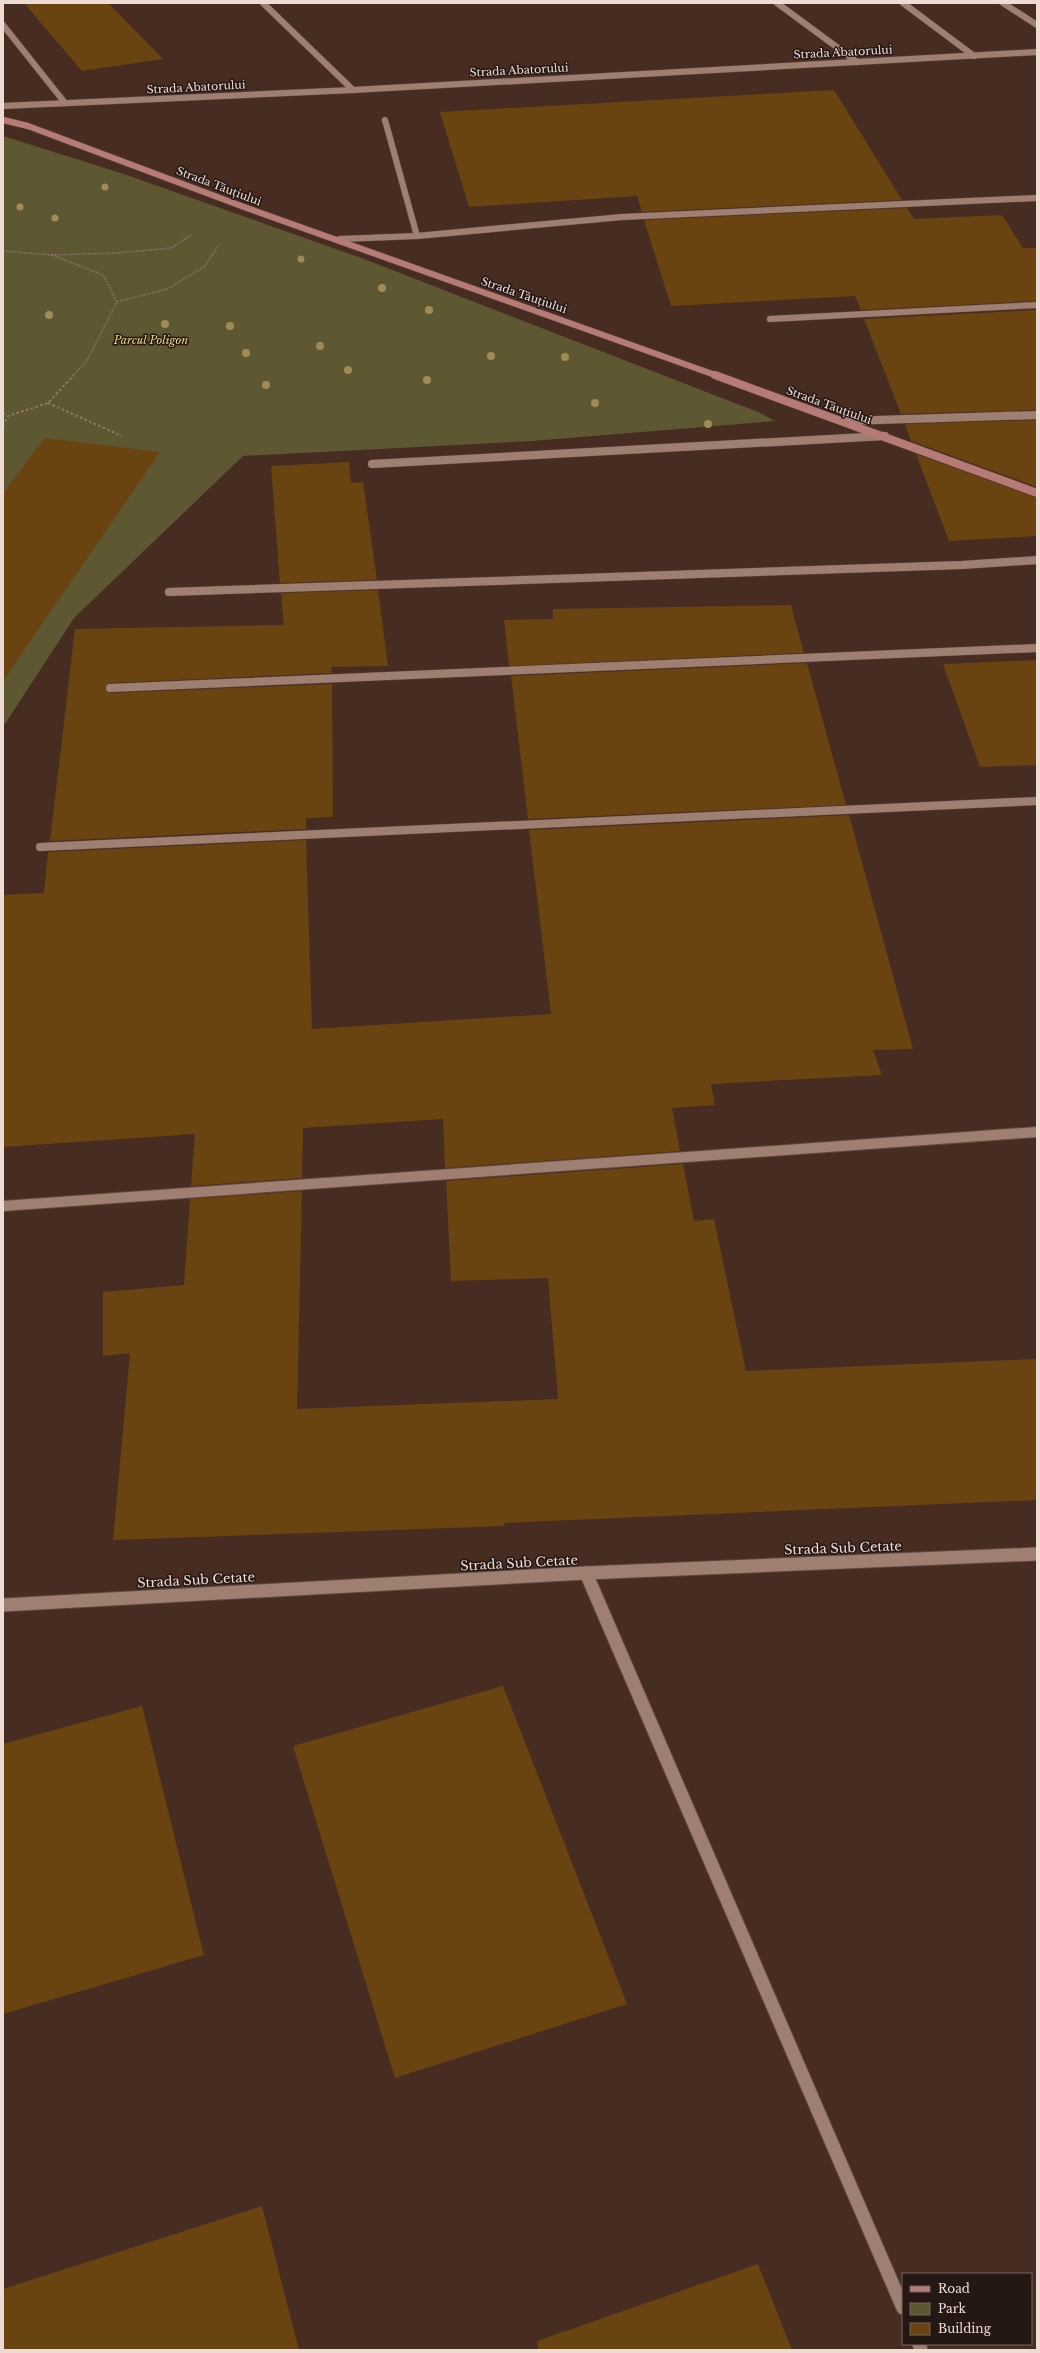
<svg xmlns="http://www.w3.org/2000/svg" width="1040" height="2353" font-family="'Libre Baskerville',serif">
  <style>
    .green { fill: #5d5732 }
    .building { fill: #694410 }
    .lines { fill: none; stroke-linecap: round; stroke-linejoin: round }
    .service-far3-casing { stroke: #5f483f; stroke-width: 7 }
    .service-far2-casing { stroke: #5f483f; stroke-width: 9 }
    .service-far1-casing { stroke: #5f483f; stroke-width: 12 }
    .service-casing { stroke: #5f483f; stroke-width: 15 }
    .minor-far2-casing { stroke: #5f483f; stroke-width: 7 }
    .minor-far1-casing { stroke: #5f483f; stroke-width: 9 }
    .minor-casing { stroke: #5f483f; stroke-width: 15 }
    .secondary-far1-casing { stroke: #5f483f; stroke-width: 7 }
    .secondary-casing { stroke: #5f483f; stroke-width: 9 }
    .path-far1 { stroke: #907870; stroke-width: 1.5; stroke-dasharray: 1.5 1.5; stroke-linecap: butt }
    .path { stroke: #907870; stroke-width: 2; stroke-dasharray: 2.5 2.5; stroke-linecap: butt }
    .service-far3 { stroke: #a07f73; stroke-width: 6 }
    .service-far2 { stroke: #a07f73; stroke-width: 8 }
    .service-far1 { stroke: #a07f73; stroke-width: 10 }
    .service { stroke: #a07f73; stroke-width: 13 }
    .minor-far2 { stroke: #a07f73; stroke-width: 6 }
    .minor-far1 { stroke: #a07f73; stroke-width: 8 }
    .minor { stroke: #a07f73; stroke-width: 13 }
    .secondary-far1 { stroke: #b67a77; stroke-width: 6 }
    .secondary { stroke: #b67a77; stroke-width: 8 }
    .tree { fill: #a08b56 }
    .labels { text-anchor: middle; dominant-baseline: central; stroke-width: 3; stroke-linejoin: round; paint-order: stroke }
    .far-street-label { font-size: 11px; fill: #eddbd4; stroke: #251814 }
    .far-park-label { font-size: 11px; font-style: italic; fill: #e9d980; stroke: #251814 }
    .street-label { font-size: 13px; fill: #eddbd4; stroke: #251814 }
  </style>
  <rect width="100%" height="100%" fill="#472c22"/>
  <!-- green -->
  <path class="green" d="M3,136l121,38 240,85 394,153 17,9 -243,20 -289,15 -169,162 -71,109z"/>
  <!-- building -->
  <path class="building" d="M24,3h84l55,56 -81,12z
    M834,90l68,110 -260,12 -5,-16 -168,11 -29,-95z
    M907,208l7,11 88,-4 21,33h14v53l-176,9 -6,-14 -184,10 -27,-86z
    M1037,310v100l-136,4 -37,-95z
    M1037,420v67l-126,-46 -6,-17z
    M45,438l115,14 -157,229v-188z
    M916,454l121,44v38l-88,5z
    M349,462l2,21 12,-1 14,98 -97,3 -9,-117z
    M378,590l10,76 -57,1 1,6 -222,10 -5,5 5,5 222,-9 1,133 -27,1v11l-256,12 25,-212 209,-4 -3,-32z
    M791,605l13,48 -295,13 -5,-46 49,-1v-10z
    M1037,660v105l-57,2 -37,-103z
    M807,663l39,142 -318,14 -17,-143z
    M849,815l64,234 -40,1 9,25 -171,9 4,21 -43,3 8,43 -235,17 -2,-49 -140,9 -1,50 -111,8 4,-52 -192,13v-252l41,-2 4,-41 258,-12 6,189 239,-15 -22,-184z
    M683,1164l11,57 20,-2 32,152 291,-12v141l-533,23 1,3 -392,14 17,-187 -27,3v-64l81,-7 6,-86 112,-8 -5,218 261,-10 -10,-121 -97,3 -5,-100z
    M503,1686l124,318 -232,74 -102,-332z
    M142,1706l62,249 -201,59v-270z
    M262,2206l37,144h-296v-61z
    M758,2264l34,86h-254l-1,-9z"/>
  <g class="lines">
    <defs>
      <path id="service-far3" d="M263,3l90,87
        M777,3l80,59
        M903,3l71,53
        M1003,3l34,22
        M3,25l62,78
        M385,120l32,116
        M340,239l77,-3 205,-19 415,-19
        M770,319l267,-14"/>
      <path id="service-far2" d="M846,421l191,-6
        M372,464l513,-28
        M169,592l793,-27 75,-5"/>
      <path id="service-far1" d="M3,1206l1034,-74"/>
      <path id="service" d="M586,1573l317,735
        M919,2344l2,6"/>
      <path id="minor-far2" d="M3,106l350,-16 684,-38"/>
      <path id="minor-far1" d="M110,688l927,-40
        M40,847l997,-46"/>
      <path id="minor" d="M3,1605l583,-32 451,-19"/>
      <path id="secondary-far1" d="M3,120l25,6 216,81 474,169"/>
      <path id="secondary" d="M715,375l322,118"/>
    </defs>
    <!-- service-far3 casing -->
    <use href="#service-far3" class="service-far3-casing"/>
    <!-- service-far2 casing -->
    <use href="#service-far2" class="service-far2-casing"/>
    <!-- service-far1 casing -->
    <use href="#service-far1" class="service-far1-casing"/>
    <!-- service casing -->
    <use href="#service" class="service-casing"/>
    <!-- minor-far2 casing -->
    <use href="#minor-far2" class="minor-far2-casing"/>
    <!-- minor-far1 casing -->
    <use href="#minor-far1" class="minor-far1-casing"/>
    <!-- minor casing -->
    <use href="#minor" class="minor-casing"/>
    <!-- secondary-far1 casing -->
    <use href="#secondary-far1" class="secondary-far1-casing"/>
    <!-- secondary casing -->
    <use href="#secondary" class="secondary-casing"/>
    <!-- path-far1 -->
    <path class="path-far1" d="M3,251l49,4 51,20 14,27
      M52,255l64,-2 55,-5 20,-13
      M73,376l15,-17 29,-57 50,-13 37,-22 15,-22"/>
    <!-- path -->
    <path class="path" d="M48,403l74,33
      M3,413l5,3
      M3,426l5,-10 40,-13 26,-28"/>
    <!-- service-far3 -->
    <use href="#service-far3" class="service-far3"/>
    <!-- service-far2 -->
    <use href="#service-far2" class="service-far2"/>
    <!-- service-far1 -->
    <use href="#service-far1" class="service-far1"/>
    <!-- service -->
    <use href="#service" class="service"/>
    <!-- minor-far2 -->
    <use href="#minor-far2" class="minor-far2"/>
    <!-- minor-far1 -->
    <use href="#minor-far1" class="minor-far1"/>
    <!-- minor -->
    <use href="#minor" class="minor"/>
    <!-- secondary-far1 -->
    <use href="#secondary-far1" class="secondary-far1"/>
    <!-- secondary -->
    <use href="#secondary" class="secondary"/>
  </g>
  <!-- trees -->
  <g class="tree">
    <circle cx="105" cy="187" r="3.5"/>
    <circle cx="20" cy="207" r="3.5"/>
    <circle cx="55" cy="218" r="3.5"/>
    <circle cx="301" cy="259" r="3.5"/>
    <circle cx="382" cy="288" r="4"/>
    <circle cx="429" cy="310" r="4"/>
    <circle cx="49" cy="315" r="4"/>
    <circle cx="165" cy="324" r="4"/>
    <circle cx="230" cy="326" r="4"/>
    <circle cx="320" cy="346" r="4"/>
    <circle cx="246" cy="353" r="4"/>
    <circle cx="491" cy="356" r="4"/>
    <circle cx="565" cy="357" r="4"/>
    <circle cx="348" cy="370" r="4"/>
    <circle cx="427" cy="380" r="4"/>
    <circle cx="266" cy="385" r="4"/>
    <circle cx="595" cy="403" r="4"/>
    <circle cx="708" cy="424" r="4"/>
  </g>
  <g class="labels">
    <!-- far-street labels -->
    <g class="far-street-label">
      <text transform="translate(843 52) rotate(-3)">Strada Abatorului</text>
      <text transform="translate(519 70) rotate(-3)">Strada Abatorului</text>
      <text transform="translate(196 87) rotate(-3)">Strada Abatorului</text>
      <text transform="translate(219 186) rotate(21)">Strada Tăuțiului</text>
      <text transform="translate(524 295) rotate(19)">Strada Tăuțiului</text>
      <text transform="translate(829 405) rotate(20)">Strada Tăuțiului</text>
    </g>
    <!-- far-park labels -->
    <g class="far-park-label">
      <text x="151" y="340">Parcul Poligon</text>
    </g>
    <!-- street labels -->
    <g class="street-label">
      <text transform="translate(843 1548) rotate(-2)">Strada Sub Cetate</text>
      <text transform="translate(519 1563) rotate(-3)">Strada Sub Cetate</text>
      <text transform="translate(196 1580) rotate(-3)">Strada Sub Cetate</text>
    </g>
  </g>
  <!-- border -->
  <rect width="1040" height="2353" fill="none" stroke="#eddbd4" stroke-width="8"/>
  <!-- legend -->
  <rect x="902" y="2273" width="130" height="72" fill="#251814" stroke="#756661"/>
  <rect x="910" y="2286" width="20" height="6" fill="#b67a77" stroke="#756661"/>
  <text x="938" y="2293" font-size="12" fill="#eddbd4">Road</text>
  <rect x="910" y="2303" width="20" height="12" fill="#5d5732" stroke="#756661"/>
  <text x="938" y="2313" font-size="12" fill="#eddbd4">Park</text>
  <rect x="910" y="2323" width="20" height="12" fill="#694410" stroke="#756661"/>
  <text x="938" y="2333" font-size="12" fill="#eddbd4">Building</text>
</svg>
